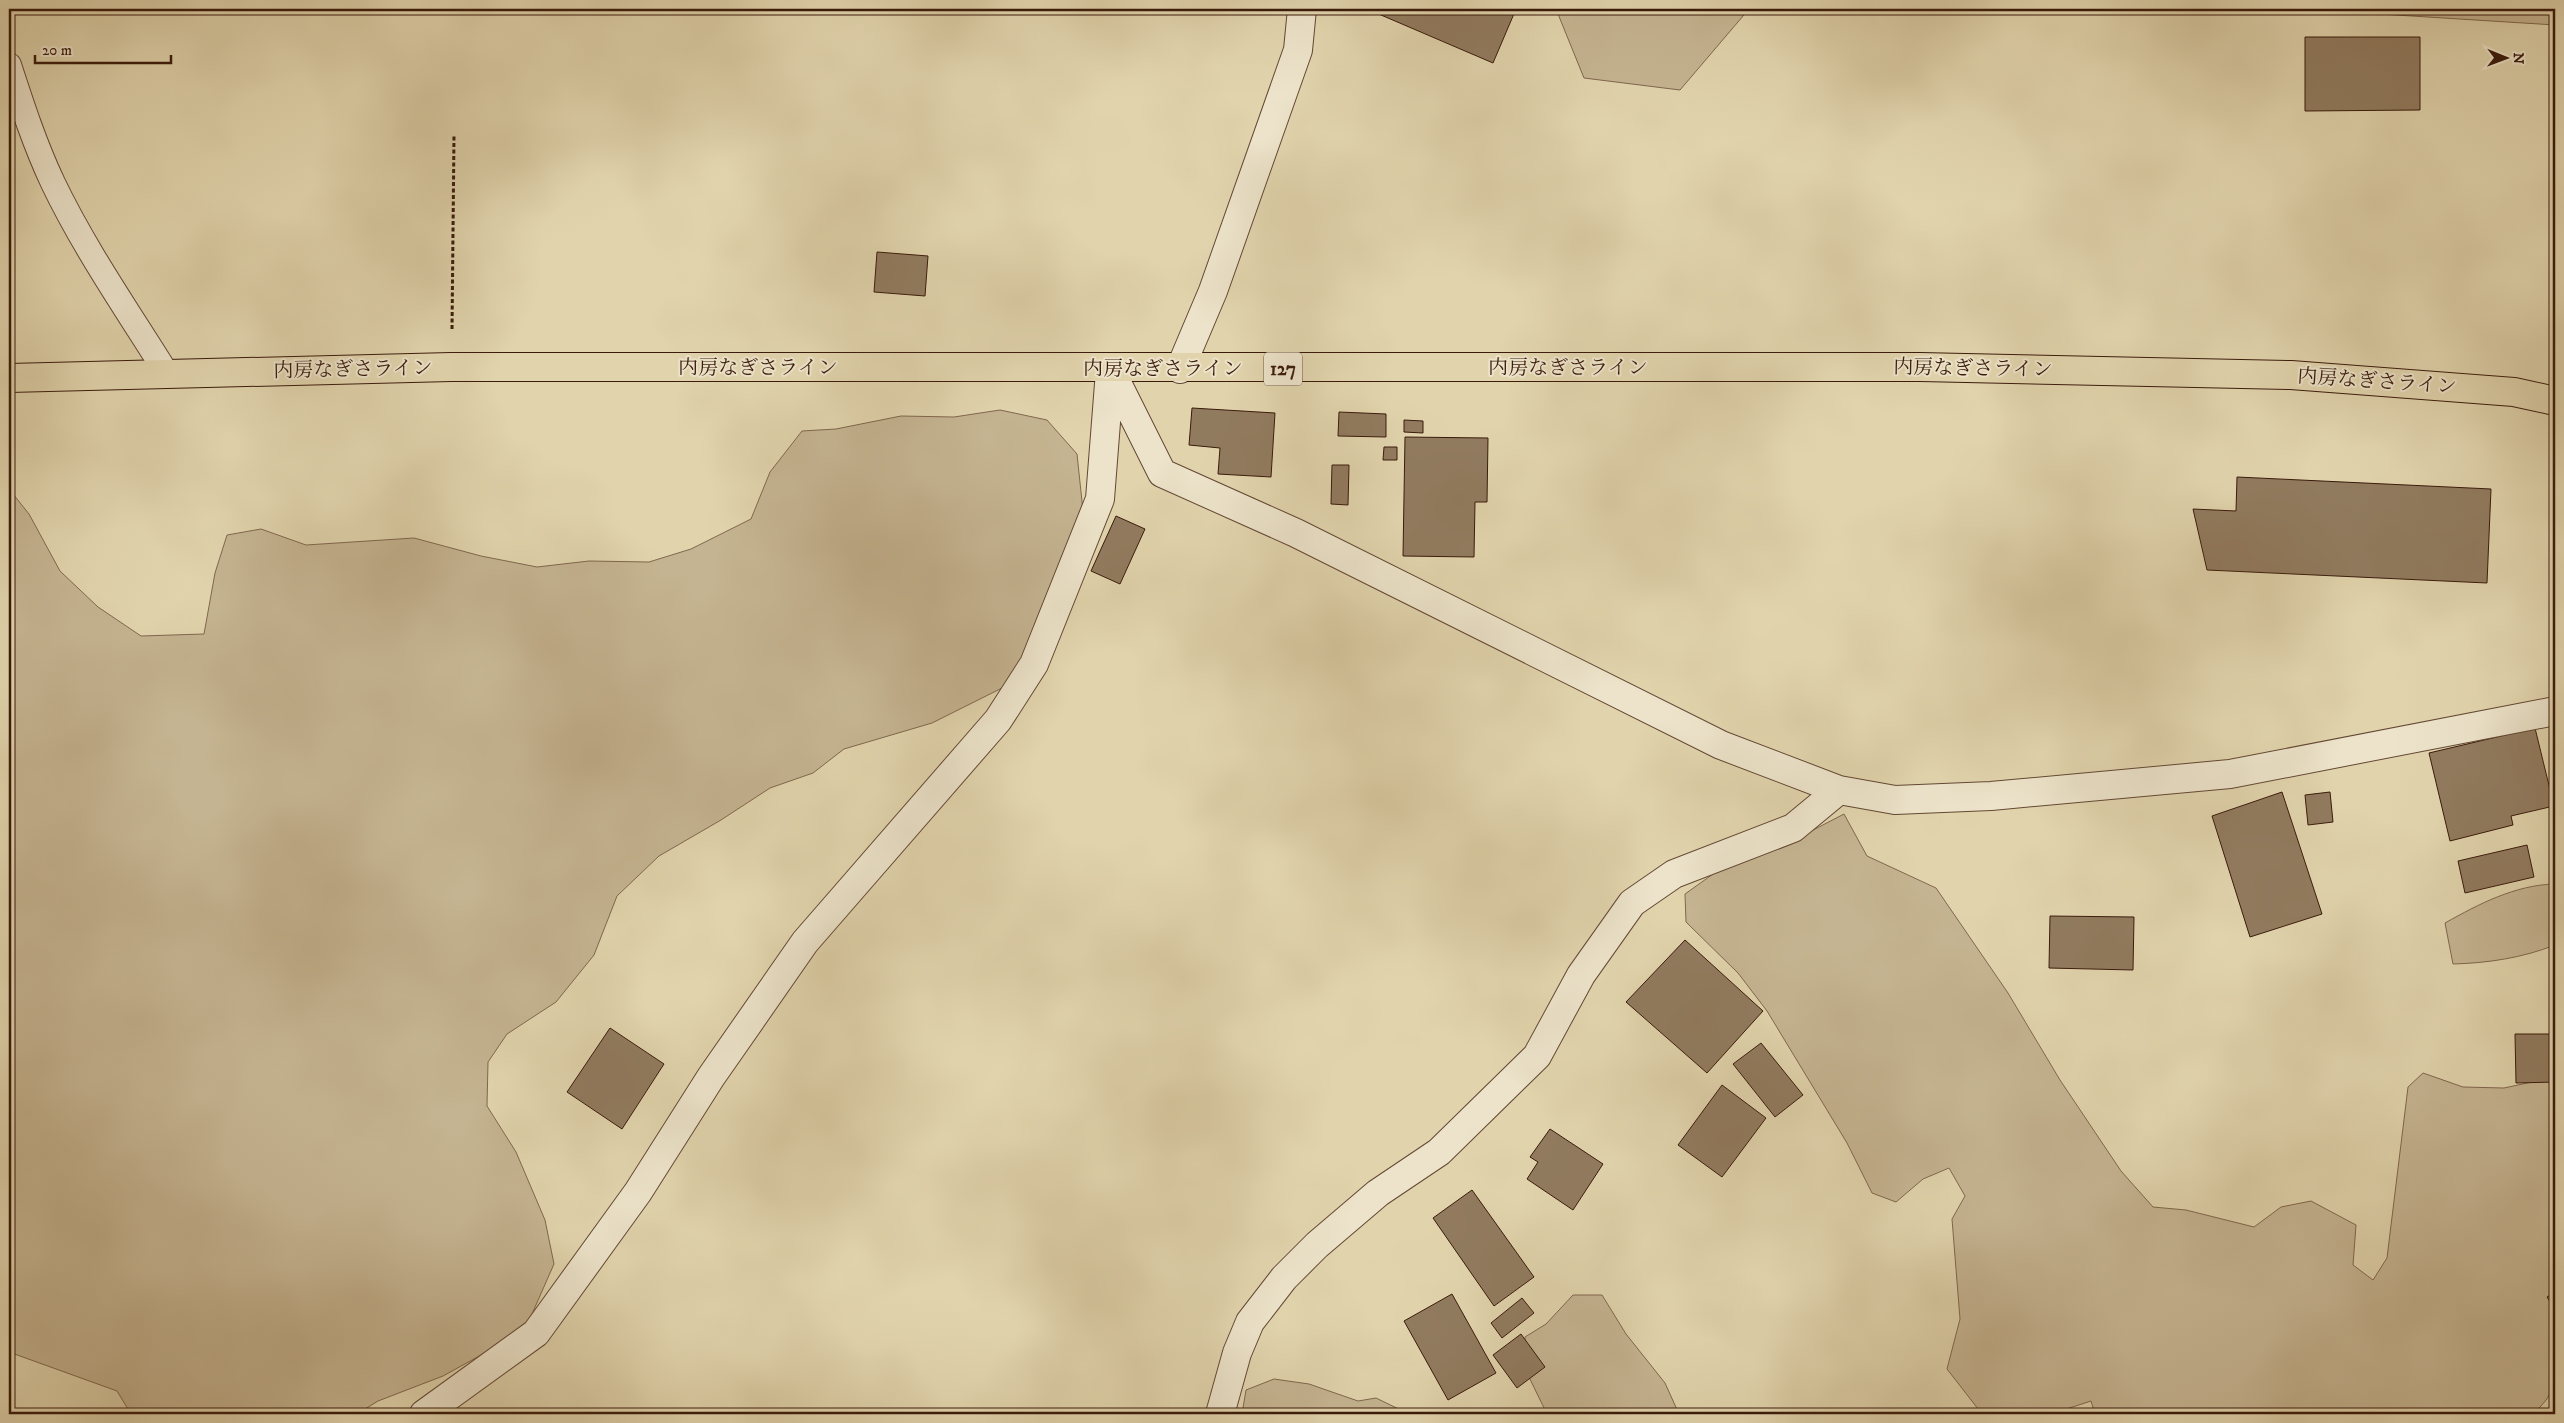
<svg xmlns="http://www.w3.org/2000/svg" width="2564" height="1423" font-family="'IM FELL DW Pica','Noto Serif JP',serif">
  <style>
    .green { fill: #c5b491; stroke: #80674e }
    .building { fill: #917b5f; stroke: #3a1a0b }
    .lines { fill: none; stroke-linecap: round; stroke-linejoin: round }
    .lane-casing { stroke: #644834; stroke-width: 26 }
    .street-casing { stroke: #644834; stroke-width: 30 }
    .highway-casing { stroke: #3a1a0b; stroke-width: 30 }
    .path { stroke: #3a1a0b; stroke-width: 3; stroke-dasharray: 4 2.5; stroke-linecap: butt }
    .lane { stroke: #ece3ca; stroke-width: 24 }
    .street { stroke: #ece3ca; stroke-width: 28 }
    .highway { stroke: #e1d4ad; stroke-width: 28 }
    .labels { text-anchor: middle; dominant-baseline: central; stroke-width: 4; stroke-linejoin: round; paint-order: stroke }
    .shield { fill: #ece3ca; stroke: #6f5644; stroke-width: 1 }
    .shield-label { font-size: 19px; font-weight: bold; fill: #3a1a0b }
    .street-label { font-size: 20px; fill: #3a1a0b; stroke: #ece3ca }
  </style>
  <rect width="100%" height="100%" fill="#e1d4ad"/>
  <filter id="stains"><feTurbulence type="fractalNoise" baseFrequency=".004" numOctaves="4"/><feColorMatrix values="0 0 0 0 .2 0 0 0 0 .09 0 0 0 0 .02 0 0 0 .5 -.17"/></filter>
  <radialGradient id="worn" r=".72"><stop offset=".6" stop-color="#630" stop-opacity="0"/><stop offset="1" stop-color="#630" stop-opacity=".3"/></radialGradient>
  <!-- green -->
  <path class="green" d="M1556,9h193l-69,81 -96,-12z
    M2300,9h255v16z
    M1000,410l47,10 30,34 6,57 -21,62 -52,111 -78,39 -88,26 -31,24 -43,15 -49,32 -62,36 -42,40 -23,59 -38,47 -49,32 -19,28 -1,44 29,46 29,68 9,44 -26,59 -36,26 -49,27 -65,25 -21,13h-226l-14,-23 -108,-39v-863l20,25 31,57 38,36 43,29 63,-2 11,-61 12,-38 34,-6 45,16 108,-7 67,18 56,11 52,-6 60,1 42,-13 60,-30 19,-47 32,-41 34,-2 65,-13 53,1z
    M1844,814l23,42 69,32 72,105 52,87 61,91 32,36 33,3 68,17 27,-20 30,-6 45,24 -3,40 20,15 14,-22 21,-171 15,-14 40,14 41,1 51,-11v306l-8,16 -13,15h-439l-4,-13 -40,13h-69l-35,-45 13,-50 -8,-100 13,-23 -16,-28 -26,11 -27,23 -24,-9 -25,-50 -80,-132 -29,-38 -52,-51 -1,-28 28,-20 79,-33z
    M2555,884v61c-33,13 -67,18 -102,19l-8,-41c34,-19 70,-38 110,-39z
    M1573,1295h29l24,39 39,49 14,31h-132l-22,-45v-32l21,-13z
    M1274,1379l35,5 49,17 18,-3 33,16h-167l4,-24z"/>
  <!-- building -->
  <path class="building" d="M1367,9h149l-23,54z
    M2305,37h115v73l-115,1z
    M877,252l51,4 -3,40 -51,-4z
    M1192,408l83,5 -4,64 -53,-3 2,-26 -31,-3z
    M1339,412l47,2v23l-48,-1z
    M1404,420l19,1v12l-19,-1z
    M1405,437l83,1 -1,64h-12l-1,55 -71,-1z
    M1384,447h13v13h-14z
    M1332,465h17l-1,40 -17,-1z
    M2237,477l254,12 -4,94 -280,-13 -14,-61 43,2z
    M1116,516l29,13 -25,55 -29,-13z
    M2535,728l19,78 -43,10 2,9 -63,16 -21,-88z
    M2282,792l40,122 -72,23 -38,-121z
    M2330,792l3,30 -25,3 -3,-30z
    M2527,845l7,32 -69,16 -7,-32z
    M2050,916l84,1 -1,53 -84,-2z
    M1685,940l78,71 -56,62 -81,-71z
    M610,1028l54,36 -42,65 -55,-37z
    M2515,1034h40v48l-39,1z
    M1761,1043l42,52 -28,22 -42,-53z
    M1722,1085l44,33 -44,59 -44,-32z
    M1550,1129l53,35 -30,46 -46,-31 11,-17 -8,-5z
    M1472,1190l62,87 -40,29 -61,-88z
    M2555,1292v17l-8,-12z
    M1452,1294l44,79 -48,27 -44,-79z
    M1522,1298l12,15 -32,25 -11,-15z
    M1521,1334l24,33 -28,21 -24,-33z"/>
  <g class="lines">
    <defs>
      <path id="lane" d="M9,65c13,40 26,80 44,118 31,65 76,130 114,191"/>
      <path id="street" d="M1110,369l52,104 134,60 425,212 118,45 56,10 96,-4 239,-22 325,-63
        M1180,369l33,-78 85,-241 4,-41
        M424,1414l112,-81 102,-141 73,-115 94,-135 193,-222 36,-56 66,-165 10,-128
        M1220,1414l17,-61 13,-31 34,-44 33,-33 61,-52 61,-41 98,-96 44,-81 51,-72 42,-29 119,-46 46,-38"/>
      <path id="highway" d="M9,378l442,-11h1469l371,8 223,17 41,9"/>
    </defs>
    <!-- lane casing -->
    <use href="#lane" class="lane-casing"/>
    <!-- street casing -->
    <use href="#street" class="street-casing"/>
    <!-- highway casing -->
    <use href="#highway" class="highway-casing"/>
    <!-- path -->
    <path class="path" d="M452,329l2,-194"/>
    <!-- lane -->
    <use href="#lane" class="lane"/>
    <!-- street -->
    <use href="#street" class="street"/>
    <!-- highway -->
    <use href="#highway" class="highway"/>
  </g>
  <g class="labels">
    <!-- shield labels -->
    <rect class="shield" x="1264" y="352.5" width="38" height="33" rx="4"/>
    <g class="shield-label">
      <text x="1283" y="369">127</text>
    </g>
    <!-- street labels -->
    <g class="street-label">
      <text x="758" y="368">内房なぎさライン</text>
      <text x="1568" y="368">内房なぎさライン</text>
      <text x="1163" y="369">内房なぎさライン</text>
      <text transform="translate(1973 369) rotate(1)">内房なぎさライン</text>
      <text transform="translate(353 370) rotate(-1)">内房なぎさライン</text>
      <text transform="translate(2377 382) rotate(4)">内房なぎさライン</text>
    </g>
  </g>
  <!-- margin -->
  <rect width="2564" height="1423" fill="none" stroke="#e1d4ad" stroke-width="30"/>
  <rect x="10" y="10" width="2544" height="1403" fill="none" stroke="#3a1a0b" stroke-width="2.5"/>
  <rect x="15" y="15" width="2534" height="1393" fill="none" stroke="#3a1a0b"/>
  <!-- north arrow -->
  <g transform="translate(2506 58) rotate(91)" stroke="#ece3ca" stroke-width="4" paint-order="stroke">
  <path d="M0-4L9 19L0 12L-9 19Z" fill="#3a1a0b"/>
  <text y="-8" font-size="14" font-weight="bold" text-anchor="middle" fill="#3a1a0b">N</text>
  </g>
  <!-- scale -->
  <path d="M35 55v8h136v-8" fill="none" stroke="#3a1a0b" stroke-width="2.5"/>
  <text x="42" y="55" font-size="15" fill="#3a1a0b" stroke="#ece3ca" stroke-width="4" paint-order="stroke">20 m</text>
  <rect width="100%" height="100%" filter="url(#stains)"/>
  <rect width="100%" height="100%" fill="url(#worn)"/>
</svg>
